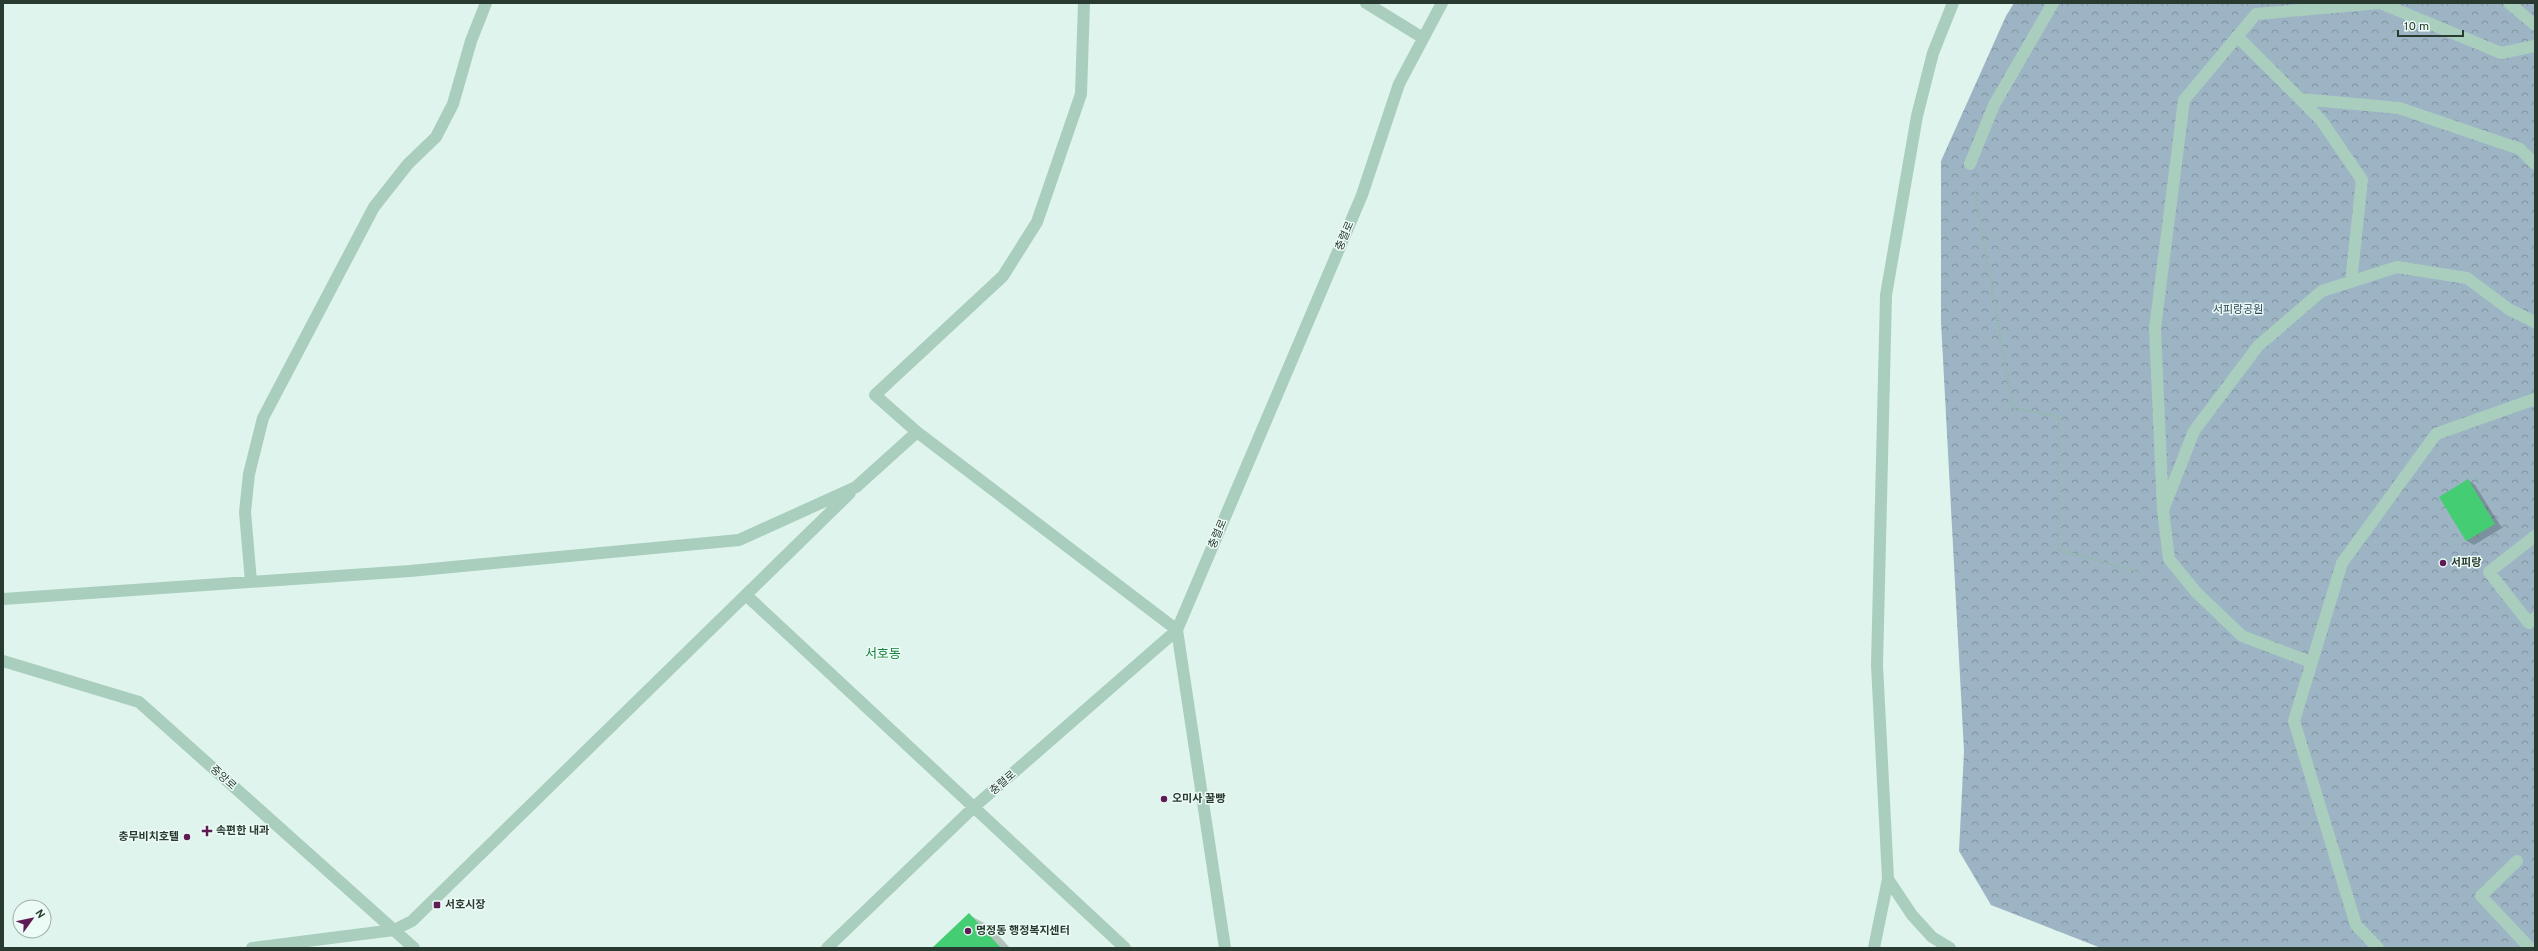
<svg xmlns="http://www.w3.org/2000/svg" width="2538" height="951" font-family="Overpass,'Noto Sans KR',sans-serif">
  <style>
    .park { fill: url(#park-crowns) }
    .shadow { fill: #0003 }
    .building { fill: #44cd73 }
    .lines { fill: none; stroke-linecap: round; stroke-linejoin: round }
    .path { stroke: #93baa8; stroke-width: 2.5; stroke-dasharray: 2 2; stroke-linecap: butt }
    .minor { stroke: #a9cebe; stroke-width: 12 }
    .poi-dot { fill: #5f1c54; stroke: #ecfbf6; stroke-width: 1.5 }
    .labels { text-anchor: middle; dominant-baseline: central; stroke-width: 3; stroke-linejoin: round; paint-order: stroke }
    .street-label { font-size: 11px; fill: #293a30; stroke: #ecfbf6 }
    .park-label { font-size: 11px; fill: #2b455a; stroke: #ecfbf6 }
    .poi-label { font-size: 11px; font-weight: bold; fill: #293a30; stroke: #ecfbf6; text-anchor: start }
    .quarter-label { font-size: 13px; fill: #1c823f; stroke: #ecfbf6 }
  </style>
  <defs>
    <pattern id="park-crowns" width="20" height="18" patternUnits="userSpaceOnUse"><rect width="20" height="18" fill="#9db4c5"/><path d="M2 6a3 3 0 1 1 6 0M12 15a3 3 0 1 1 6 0" fill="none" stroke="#8093a0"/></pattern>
  </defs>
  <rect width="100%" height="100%" fill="#dff4ec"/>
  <!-- park -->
  <path class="park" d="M2014,3h521v945h-434l-110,-43 -32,-54 5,-100 -23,-429v-161l65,-145z"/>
  <!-- shadow -->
  <path class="shadow" d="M2468,480l7,5 27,43 -28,17 -7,-4 -27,-44z
    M969,915l21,11 20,22h-77z"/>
  <!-- building -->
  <path class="building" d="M2468,479l27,45 -29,17 -27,-44z
    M969,913l32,35h-69z"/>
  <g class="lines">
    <!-- path -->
    <path class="path" d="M1975,192l38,216 46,9v133l78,21 4,-1"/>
    <!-- minor -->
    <path class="minor" d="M1084,3l-3,91 -44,128 -34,54 -128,119 42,37 260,198 48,318
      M1366,3l57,35
      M2509,3l26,22
      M2237,36l84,84 41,60 -11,102
      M2301,99l98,9 121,41 15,15
      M1970,164l24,-59 59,-102
      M2163,510l-8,-182 29,-228 72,-86 124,-11 121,50 34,-7
      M2535,536l-46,36 40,51 6,-5
      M251,582l-6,-70 4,-38 14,-56 111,-211 34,-43 28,-27 17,-33 18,-63 15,-38
      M746,595l379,353
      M3,599l407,-28 329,-31 117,-53 61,-55
      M3,661l136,41 275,246
      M2311,662l-69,-26 -46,-44 -27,-33 -6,-49 31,-79 64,-85 64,-55 75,-24 70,11 43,32 25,12
      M2517,861l-36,35 49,52
      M252,948l142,-18 18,-9 438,-428
      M827,948l147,-141 203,-177 185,-435 37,-111 43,-81
      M1874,948l14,-69
      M1950,948l-18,-11 -20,-22 -24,-36 -11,-214 9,-370 31,-179 16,-63 20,-50
      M2378,948l-22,-23 -62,-204 48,-158 94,-129 99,-35"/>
  </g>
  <!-- markers -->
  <g class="poi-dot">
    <circle cx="2443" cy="563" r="4"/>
    <circle cx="1164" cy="799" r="4"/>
    <path d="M205 825h4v4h4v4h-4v4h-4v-4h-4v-4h4z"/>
    <circle cx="187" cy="837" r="4"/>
    <rect x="433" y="901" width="8" height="8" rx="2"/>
    <circle cx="968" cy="931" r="4"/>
  </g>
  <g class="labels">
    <!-- street labels -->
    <g class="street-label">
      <text transform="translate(1345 236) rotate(-67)">충렬로</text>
      <text transform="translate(1218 534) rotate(-67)">충렬로</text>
      <text transform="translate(223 778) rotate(42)">중앙로</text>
      <text transform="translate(1003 783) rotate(-41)">충렬로</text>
    </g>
    <!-- park labels -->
    <g class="park-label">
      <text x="2238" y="310">서피랑공원</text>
    </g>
    <!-- poi labels -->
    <g class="poi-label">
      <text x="2451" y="563">서피랑</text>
      <text x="1172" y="799">오미사 꿀빵</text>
      <text x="216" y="831">속편한 내과</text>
      <text x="179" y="837" text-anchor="end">충무비치호텔</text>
      <text x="445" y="905">서호시장</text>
      <text x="976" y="931">명정동 행정복지센터</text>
    </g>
    <!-- quarter labels -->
    <g class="quarter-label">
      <text x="883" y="655">서호동</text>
    </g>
  </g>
  <!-- border -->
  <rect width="2538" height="951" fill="none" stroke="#293a30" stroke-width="8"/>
  <!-- north arrow -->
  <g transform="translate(32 919) rotate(57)"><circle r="19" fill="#ecfbf6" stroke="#9eaea7"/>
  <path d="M0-3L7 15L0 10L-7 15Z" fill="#5f1c54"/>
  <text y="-6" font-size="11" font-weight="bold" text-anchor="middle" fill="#293a30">N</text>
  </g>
  <!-- scale -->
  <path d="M2398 30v6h65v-6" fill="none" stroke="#293a30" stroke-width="2"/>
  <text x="2404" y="30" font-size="12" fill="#293a30" stroke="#ecfbf6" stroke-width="3" paint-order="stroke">10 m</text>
</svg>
